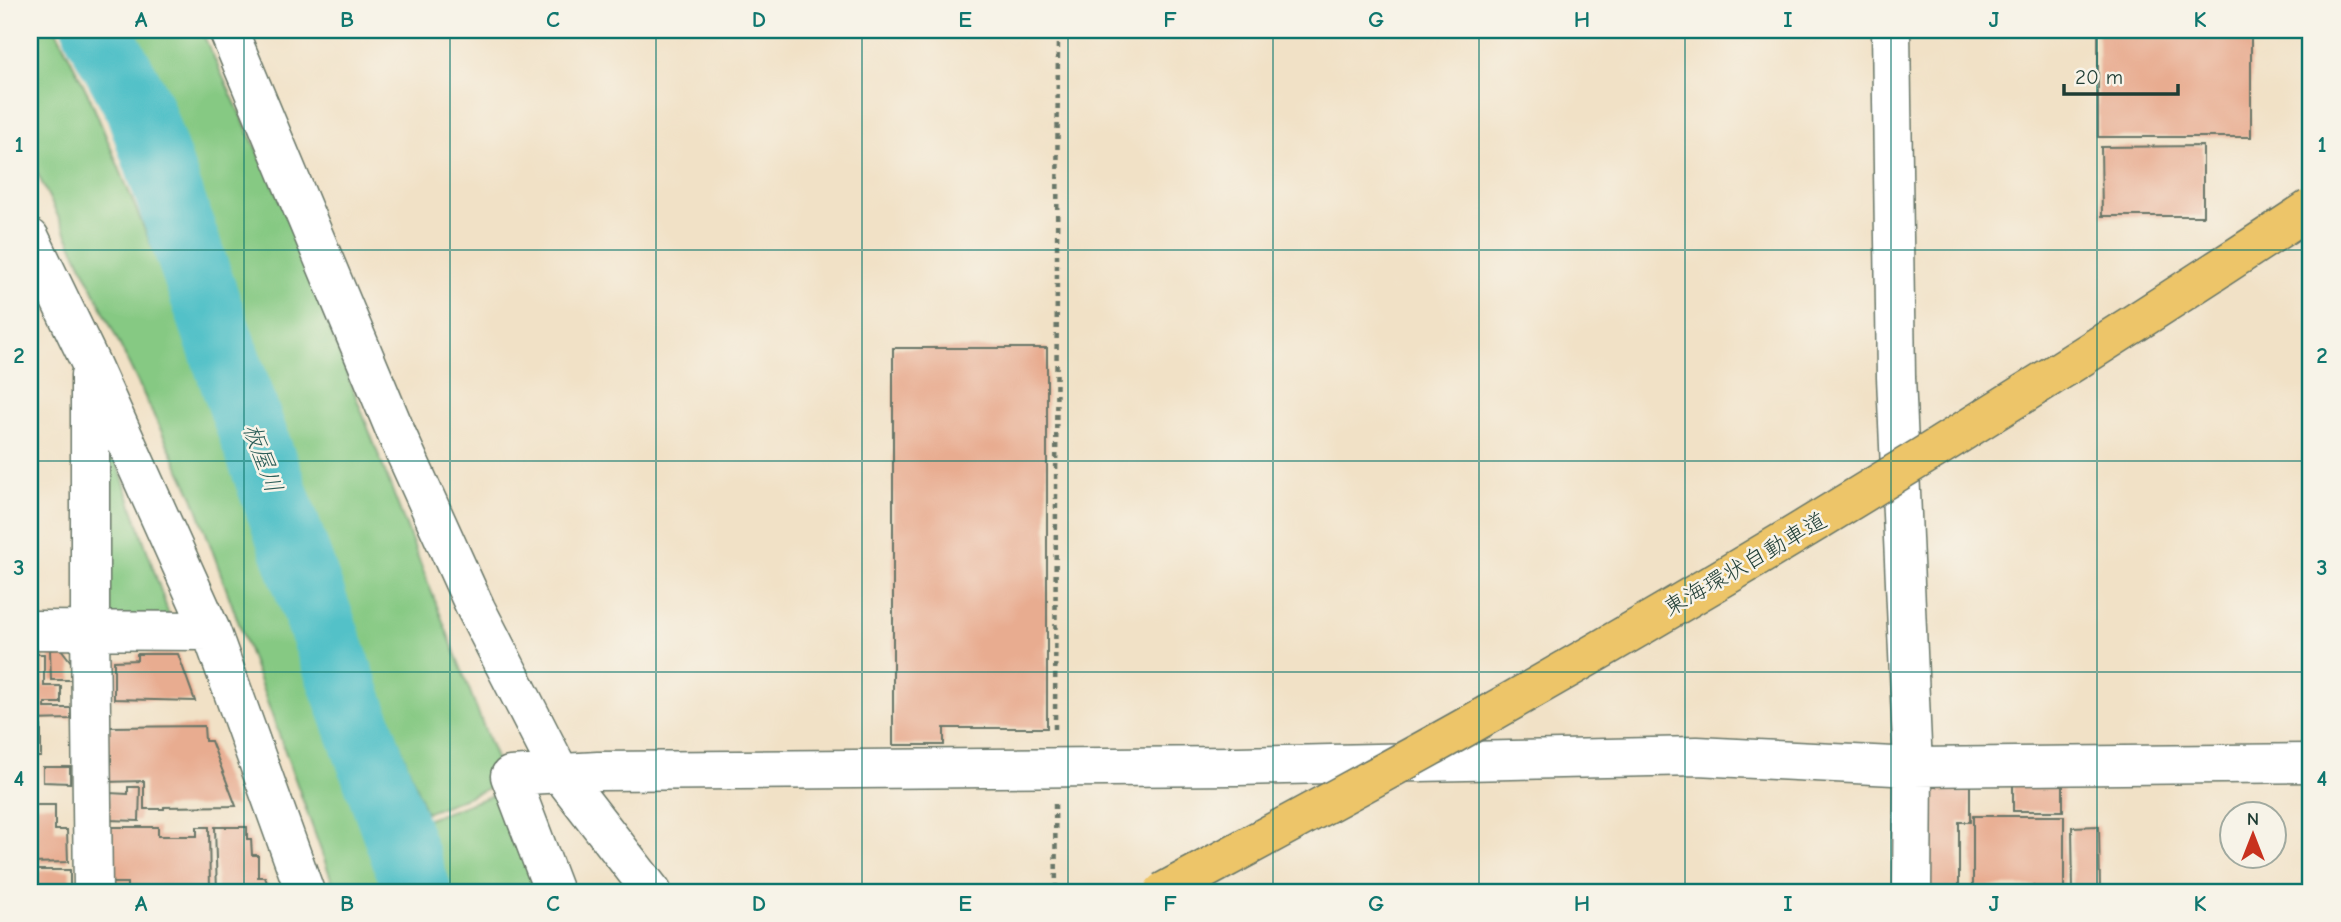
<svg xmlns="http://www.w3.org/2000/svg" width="2341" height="922" font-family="'Comic Neue','Klee One',sans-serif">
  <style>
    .green { fill: #86c983; stroke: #52835c; stroke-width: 2 }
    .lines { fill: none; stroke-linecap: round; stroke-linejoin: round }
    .river { stroke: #53c1c8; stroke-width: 68 }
    .building { fill: #e8ac90 }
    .minor-casing { stroke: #687667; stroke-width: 41 }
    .path { stroke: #687667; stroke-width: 4.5; stroke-dasharray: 5 5; stroke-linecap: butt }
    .minor { stroke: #fff; stroke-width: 38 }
    .highway-bridge-casing { stroke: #687667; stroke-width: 41; stroke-linecap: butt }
    .highway-bridge { stroke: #edc569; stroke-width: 38 }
    .grid { fill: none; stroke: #0f766e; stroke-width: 2; stroke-opacity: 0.55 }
    .labels { text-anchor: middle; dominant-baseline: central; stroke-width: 5; stroke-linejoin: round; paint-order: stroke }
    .street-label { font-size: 23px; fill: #1f3d34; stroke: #f7f3e8 }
    .water-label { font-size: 24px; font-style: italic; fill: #2c5e59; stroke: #f7f3e8 }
    .neatline { fill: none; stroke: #0f766e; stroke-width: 2.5 }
    .grid-label { font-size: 23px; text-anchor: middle; font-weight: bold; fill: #0f766e }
  </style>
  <rect width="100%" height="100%" fill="#f7f3e8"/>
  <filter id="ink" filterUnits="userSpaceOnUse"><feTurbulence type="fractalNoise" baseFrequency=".0143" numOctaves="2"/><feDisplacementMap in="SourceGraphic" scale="14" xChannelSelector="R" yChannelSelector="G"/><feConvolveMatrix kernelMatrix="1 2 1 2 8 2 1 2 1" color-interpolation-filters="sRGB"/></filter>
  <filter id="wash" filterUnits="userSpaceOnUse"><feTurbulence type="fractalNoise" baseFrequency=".00686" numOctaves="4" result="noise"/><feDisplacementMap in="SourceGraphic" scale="28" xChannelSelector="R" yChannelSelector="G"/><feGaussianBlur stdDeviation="1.57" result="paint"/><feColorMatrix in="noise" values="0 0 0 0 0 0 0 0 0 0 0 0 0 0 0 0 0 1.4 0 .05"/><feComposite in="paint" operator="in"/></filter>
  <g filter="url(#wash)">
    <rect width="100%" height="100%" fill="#f1e1c6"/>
    <!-- green -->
    <path class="green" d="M30,30h26l34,68 160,385 149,409h-63l-143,-395 -163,-339z
      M126,30h75l77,165 227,587 -79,31z
      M114,453l56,165 -66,1v-151z
      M504,791l39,101h-91l-27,-72z"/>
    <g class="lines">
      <!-- river -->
      <path class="river" d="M97,30l41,75 101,291 179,496"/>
    </g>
    <g id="blocks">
      <!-- building -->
      <path class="building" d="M2098,33h153v104h-153z
        M2203,146v70h-101l-1,-69z
        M893,348h154v380h-103v17h-51z
        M36,558l1,26 -7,1v-26z
        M61,649l10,13 1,18h-21l-1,-30z
        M30,654h14v32h17v17h-16v5h26v11l-41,1z
        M137,654h41l17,47 -81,-2v-38l23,-1z
        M30,726h11v31h-11z
        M204,726l1,15h6l25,65 -72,1v2h-20v-28l-39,1 4,-55z
        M43,767h27v16l-27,-1z
        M1927,784h43v38h-11v66h-32z
        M2013,785h50v26h-50z
        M128,787h12l-1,34 -31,-1 1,-27 19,1z
        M30,805h25v25h12l1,32 -38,1z
        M1973,816h91v76h-30v-6h-61z
        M2099,826l1,66h-27l-1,-65z
        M109,827h49v9h39v-9h12l1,65h-51v-4h-32v-5h-18z
        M215,827h32v12h4l1,16h6v22h7l5,15h-53z
        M30,870h40v22h-40z"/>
    </g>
  </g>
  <g filter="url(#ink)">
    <use href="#blocks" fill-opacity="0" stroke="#687667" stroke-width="2"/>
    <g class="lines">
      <defs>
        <path id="minor" d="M228,30l169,405 79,174 84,164 92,119
          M1891,30l5,347 17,390 -1,125
          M30,238l60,124 121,269 94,261
          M90,375v254l3,263
          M30,630l181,1
          M554,892l-44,-116 88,-5 640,-5 459,-10 216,11 398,-4"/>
      </defs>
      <!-- minor casing -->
      <use href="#minor" class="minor-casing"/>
      <!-- path -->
      <path class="path" d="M1055,729l3,-699
        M1055,804l1,88"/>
      <!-- minor -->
      <use href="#minor" class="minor"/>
      <defs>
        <path id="highway-bridge" d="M1163,892c100,-54 201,-108 301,-164 288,-163 571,-337 847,-520"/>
      </defs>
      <!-- highway-bridge casing -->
      <use href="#highway-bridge" class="highway-bridge-casing"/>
      <!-- highway-bridge -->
      <use href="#highway-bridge" class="highway-bridge"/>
    </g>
  </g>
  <!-- grid -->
  <path class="grid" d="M244,30v862M450,30v862M656,30v862M862,30v862M1068,30v862M1273,30v862M1479,30v862M1685,30v862M1891,30v862M2097,30v862M30,250h2281M30,461h2281M30,672h2281"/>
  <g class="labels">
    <!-- street labels -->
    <g class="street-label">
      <text transform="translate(1745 564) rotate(-30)">東海環状自動車道</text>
    </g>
    <!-- water labels -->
    <g class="water-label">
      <text transform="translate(263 458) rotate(70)">板屋川</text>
    </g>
  </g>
  <!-- margin -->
  <rect width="2341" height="922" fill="none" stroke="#f7f3e8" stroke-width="77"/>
  <!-- north arrow -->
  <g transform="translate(2253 835)"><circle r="33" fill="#f7f3e8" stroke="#a1aaa0" stroke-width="2"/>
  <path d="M0-5L12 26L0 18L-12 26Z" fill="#c8321e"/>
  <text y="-10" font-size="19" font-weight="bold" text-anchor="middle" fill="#1f3d34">N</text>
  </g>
  <!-- scale -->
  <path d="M2064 84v10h114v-10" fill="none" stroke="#1f3d34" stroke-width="3.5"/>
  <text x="2075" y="84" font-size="21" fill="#1f3d34" stroke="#f7f3e8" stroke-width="5" paint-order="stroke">20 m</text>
  <rect x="38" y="38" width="2264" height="846" class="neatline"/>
  <g class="grid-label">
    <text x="141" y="27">A</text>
    <text x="347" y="27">B</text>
    <text x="553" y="27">C</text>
    <text x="759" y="27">D</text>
    <text x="965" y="27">E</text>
    <text x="1170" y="27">F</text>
    <text x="1376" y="27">G</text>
    <text x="1582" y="27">H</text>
    <text x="1788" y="27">I</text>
    <text x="1994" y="27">J</text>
    <text x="2200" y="27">K</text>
    <text x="19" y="152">1</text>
    <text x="2322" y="152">1</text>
    <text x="19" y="363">2</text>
    <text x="2322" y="363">2</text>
    <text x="19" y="575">3</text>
    <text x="2322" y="575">3</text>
    <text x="19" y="786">4</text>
    <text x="2322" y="786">4</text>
    <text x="141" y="911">A</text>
    <text x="347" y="911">B</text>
    <text x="553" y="911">C</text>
    <text x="759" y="911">D</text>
    <text x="965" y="911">E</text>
    <text x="1170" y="911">F</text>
    <text x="1376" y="911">G</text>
    <text x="1582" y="911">H</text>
    <text x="1788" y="911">I</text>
    <text x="1994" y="911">J</text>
    <text x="2200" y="911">K</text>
  </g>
</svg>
